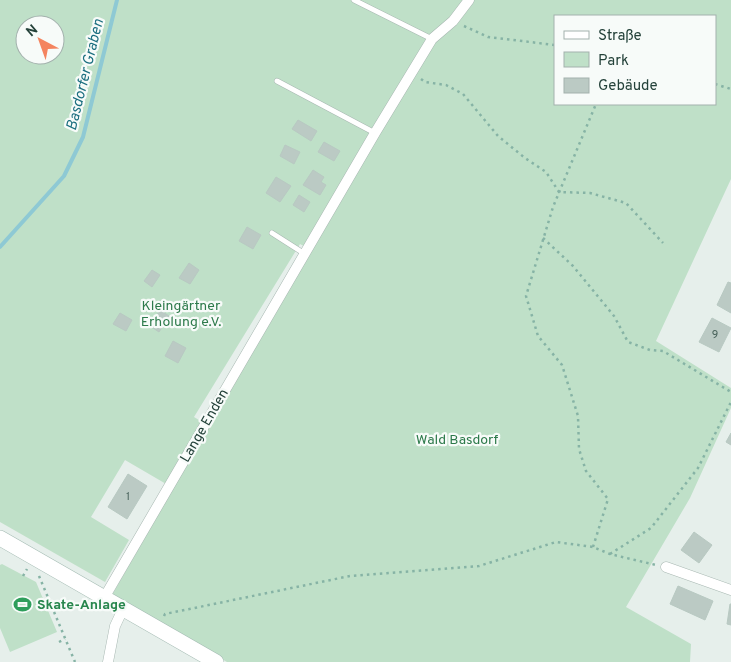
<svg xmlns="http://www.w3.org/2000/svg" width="731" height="662" font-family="Overpass,sans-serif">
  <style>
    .green { fill: #bfe0c8; fill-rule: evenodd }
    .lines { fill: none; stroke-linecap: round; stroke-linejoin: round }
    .stream { stroke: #8ec9d4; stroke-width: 4 }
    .building { fill: #bbcac4; stroke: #b8c9c2 }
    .service-casing { stroke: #a8b8b2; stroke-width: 6 }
    .minor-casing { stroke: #a8b8b2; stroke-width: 11 }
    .secondary-casing { stroke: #a4bbb3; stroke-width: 16 }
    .path { stroke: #86b3a5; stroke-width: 2.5; stroke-dasharray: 2.5 4; stroke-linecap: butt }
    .service { stroke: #fff; stroke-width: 5 }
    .minor { stroke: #fff; stroke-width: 10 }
    .secondary { stroke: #fff; stroke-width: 15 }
    .labels { text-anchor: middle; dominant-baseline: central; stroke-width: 4.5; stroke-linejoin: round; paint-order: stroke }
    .number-label { font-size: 11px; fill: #4a645c }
    .park-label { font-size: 14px; fill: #2d7a4b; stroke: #f7fbf9 }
    .street-label { font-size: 14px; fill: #24423a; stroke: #f7fbf9 }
    .leisure-label { font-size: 14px; font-weight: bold; fill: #27864d; stroke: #f7fbf9; text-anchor: start }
    .water-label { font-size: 15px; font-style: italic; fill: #1c6f80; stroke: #f7fbf9 }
  </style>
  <rect width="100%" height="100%" fill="#e6efeb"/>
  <!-- green -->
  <path class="green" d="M0,0h731v179l-75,162 75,47v20l-41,90 -64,109 65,37 -1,18h-463l-115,-67 61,-107 -48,-28 -34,57 38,23 -24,42 -105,-60zM555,16h160v88h-160zM25,25h30v30h-30zM300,244l11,6 -104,175 -13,-8z
    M2,564l34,18 21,50 -47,20 -10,-24v-63z"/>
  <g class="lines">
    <!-- stream -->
    <path class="stream" d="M0,247l64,-71 19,-39 34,-137"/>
  </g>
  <!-- building -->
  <path class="building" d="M298,120l19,11 -6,10 -19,-12z
    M324,142l16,9 -6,10 -16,-9z
    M285,145l15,7 -6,12 -14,-8z
    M313,170l11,7 -3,5 5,3 -6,10 -17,-10z
    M276,177l15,9 -11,16 -14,-9z
    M299,195l11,7 -6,10 -11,-7z
    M247,227l14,8 -8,14 -14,-8z
    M189,263l10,7 -9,14 -11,-6z
    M152,270l8,5 -8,12 -8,-6z
    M728,282l3,1v30l-14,-8z
    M160,310l9,6 -10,16 -9,-6z
    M120,313l12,7 -6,11 -13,-7z
    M712,318l19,10 -12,24 -20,-10z
    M173,341l13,7 -8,15 -13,-7z
    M731,433v12l-5,-3z
    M128,474l19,12 -20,33 -19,-12z
    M694,532l18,13 -13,18 -18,-13z
    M678,586l35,15 -8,19 -35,-16z
    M730,604h1v21l-4,-1z"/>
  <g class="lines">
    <defs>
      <path id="service" d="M354,0l78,39
        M277,81l98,52
        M272,233l33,21"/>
      <path id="minor" d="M666,567l65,23
        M104,598l271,-465 57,-94 21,-18 16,-21
        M108,662l7,-36 8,-17"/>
      <path id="secondary" d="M0,538l216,124"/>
    </defs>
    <!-- service casing -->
    <use href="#service" class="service-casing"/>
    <!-- minor casing -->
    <use href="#minor" class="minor-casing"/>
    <!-- secondary casing -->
    <use href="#secondary" class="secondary-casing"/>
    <!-- path -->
    <path class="path" d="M464,26l24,11 67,8
      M421,79l4,3 21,3 17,9 35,42 27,22 21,14 13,20 31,1 36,10 37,40
      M715,84l16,5
      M543,238l30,28 41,50 14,26 22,8 13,1 68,41
      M593,547l15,-48 -22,-28 -7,-22 -1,-33 -16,-51 -24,-29 -12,-40 27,-89 43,-103
      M610,554l41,-26 47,-60 33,-66
      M23,576l4,-7
      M39,576l36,86
      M164,616l1,-2 185,-38 129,-10 77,-24 37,5 17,7 46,11
      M59,642l6,-3"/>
    <!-- service -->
    <use href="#service" class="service"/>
    <!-- minor -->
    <use href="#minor" class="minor"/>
    <!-- secondary -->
    <use href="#secondary" class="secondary"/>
  </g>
  <!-- icons -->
  <defs>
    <symbol id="stadium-bare" viewBox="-9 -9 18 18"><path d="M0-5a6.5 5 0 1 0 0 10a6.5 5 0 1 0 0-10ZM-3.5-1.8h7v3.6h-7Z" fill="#2e9e5b" stroke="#f7fbf9" stroke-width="2.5" paint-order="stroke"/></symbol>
  </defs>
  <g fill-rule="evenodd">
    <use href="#stadium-bare" x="10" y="592" width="25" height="25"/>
  </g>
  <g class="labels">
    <!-- number labels -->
    <g class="number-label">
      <text x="715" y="335">9</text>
      <text x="128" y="497">1</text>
    </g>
    <!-- park labels -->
    <g class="park-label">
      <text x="181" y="306">Kleingärtner<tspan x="181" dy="16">Erholung e.V.</tspan></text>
      <text x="457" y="440">Wald Basdorf</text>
    </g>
    <!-- street labels -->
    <g class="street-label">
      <text transform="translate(205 426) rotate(-60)">Lange Enden</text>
    </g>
    <!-- leisure labels -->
    <g class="leisure-label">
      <text x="37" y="605">Skate-Anlage</text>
    </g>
    <!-- water labels -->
    <g class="water-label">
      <text transform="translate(86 75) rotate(-76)">Basdorfer Graben</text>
    </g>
  </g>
  <!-- legend -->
  <rect x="554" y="15" width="162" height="90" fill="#f7fbf9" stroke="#a3b1ad"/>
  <rect x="564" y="31" width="25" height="8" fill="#ffffff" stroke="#a3b1ad"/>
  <text x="598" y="40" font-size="15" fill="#24423a">Straße</text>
  <rect x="564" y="52" width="25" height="15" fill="#bfe0c8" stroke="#a3b1ad"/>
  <text x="598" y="65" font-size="15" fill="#24423a">Park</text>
  <rect x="564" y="78" width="25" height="15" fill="#bbcac4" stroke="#a3b1ad"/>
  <text x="598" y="90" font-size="15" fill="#24423a">Gebäude</text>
  <!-- north arrow -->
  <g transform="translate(40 40) rotate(319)"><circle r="24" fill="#f7fbf9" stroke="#a3b1ad"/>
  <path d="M0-4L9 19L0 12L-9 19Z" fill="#f4845f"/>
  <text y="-8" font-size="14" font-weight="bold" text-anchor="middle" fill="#24423a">N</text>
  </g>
</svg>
